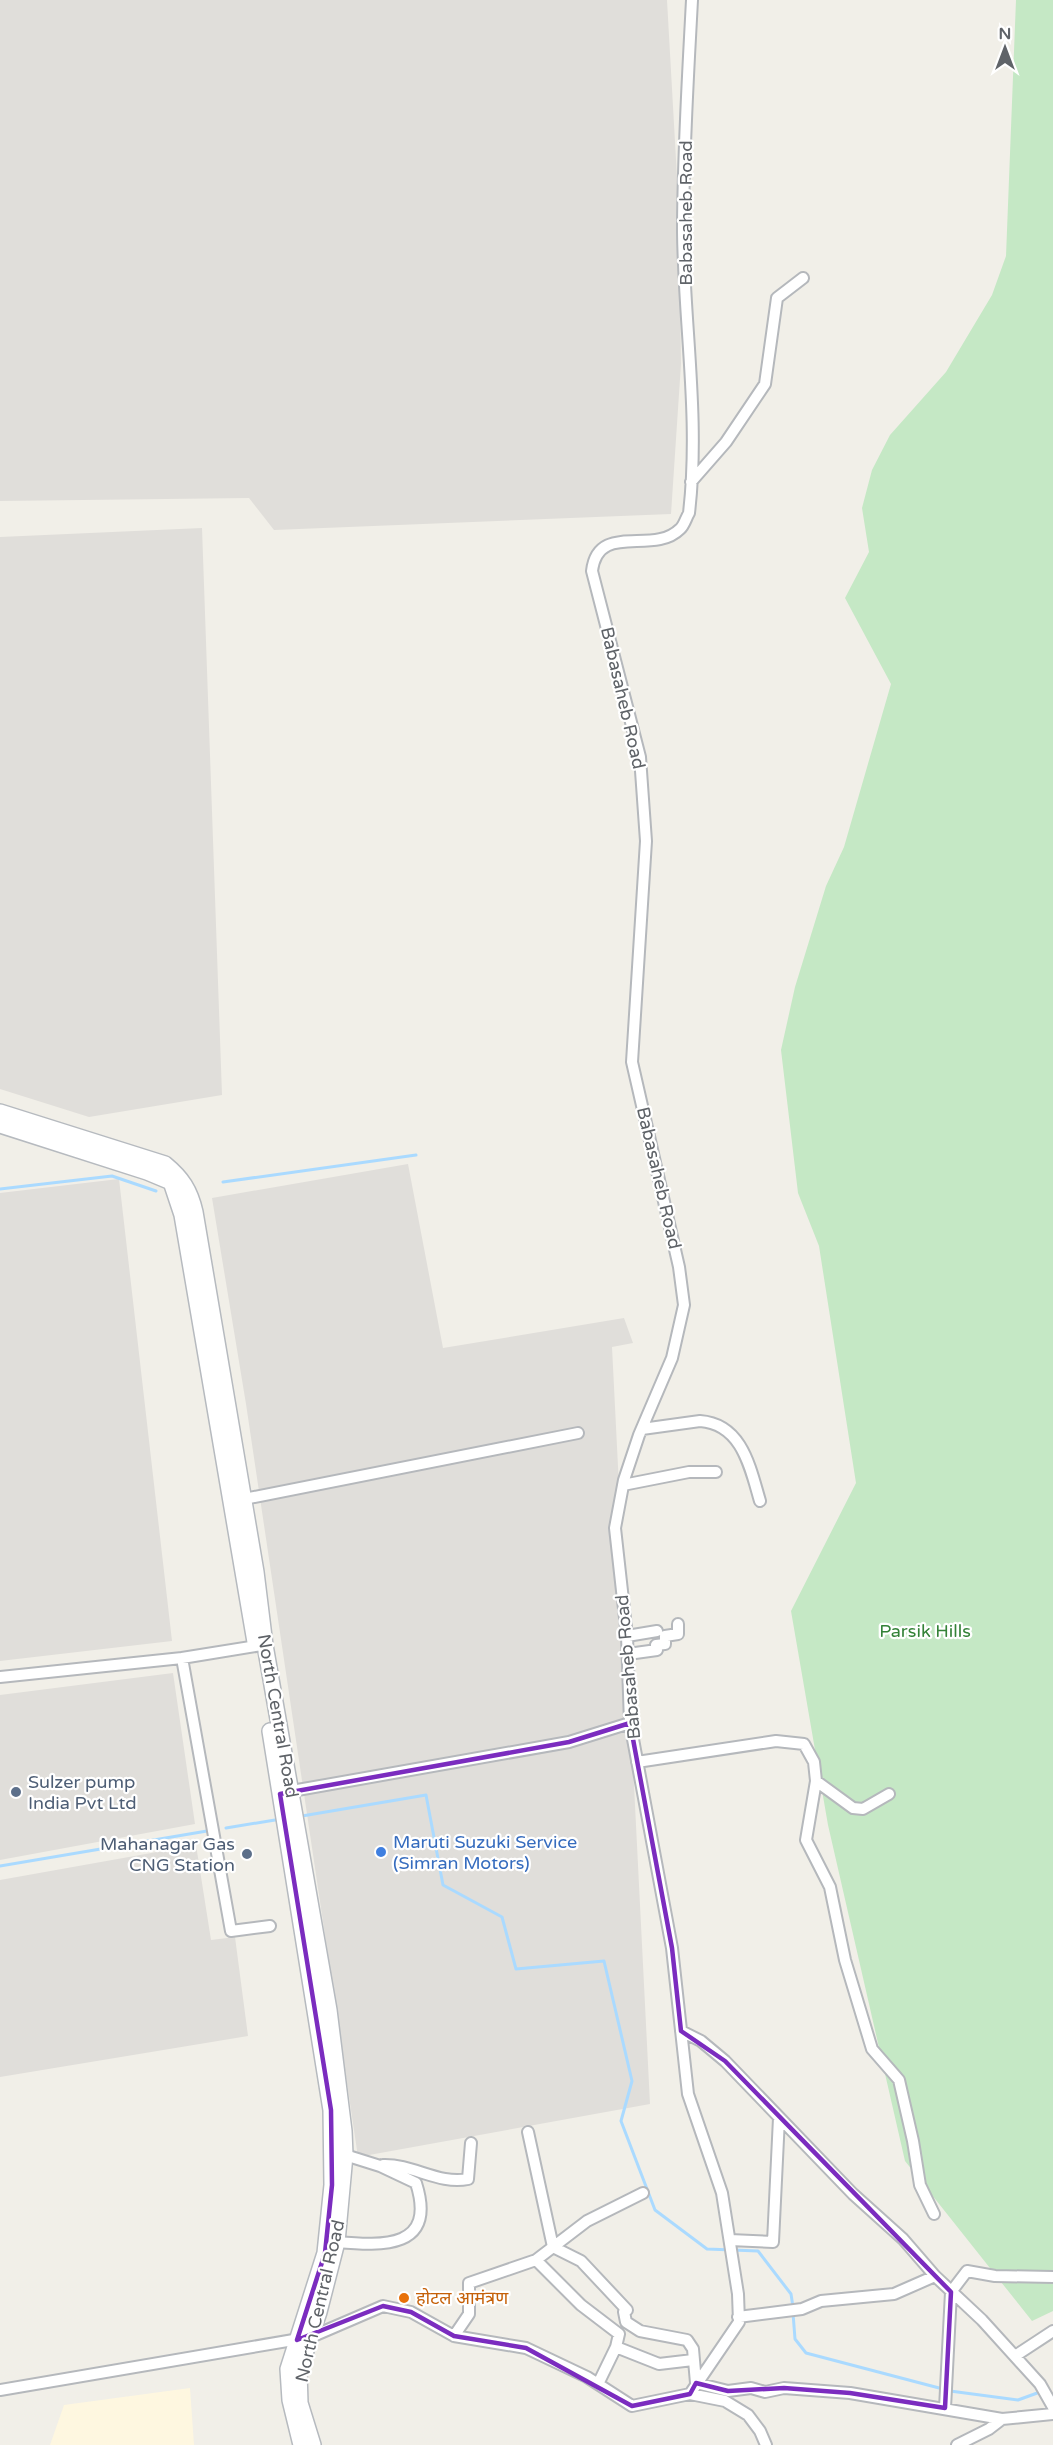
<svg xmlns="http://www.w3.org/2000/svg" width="1053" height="2445" font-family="'Varela Round','Noto Sans Devanagari',sans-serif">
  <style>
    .commercial { fill: #fef7e0 }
    .industrial { fill: #e0deda }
    .green { fill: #c5e8c5 }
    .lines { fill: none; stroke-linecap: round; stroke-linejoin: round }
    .stream { stroke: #aadaff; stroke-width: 3 }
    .minor-casing { stroke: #b5b8bc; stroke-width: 14 }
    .secondary-casing { stroke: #b6babf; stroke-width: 18 }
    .minor { stroke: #fff; stroke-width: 10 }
    .secondary { stroke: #fff; stroke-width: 15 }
    .marked { fill: none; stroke: #7b2cbf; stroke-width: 4.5; stroke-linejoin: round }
    .service-dot { fill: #5c6f8a; stroke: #fff; stroke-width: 2 }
    .shop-dot { fill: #3f7fe0; stroke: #fff; stroke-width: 2 }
    .food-dot { fill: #e8710a; stroke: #fff; stroke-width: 2 }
    .labels { text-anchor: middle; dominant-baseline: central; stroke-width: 4.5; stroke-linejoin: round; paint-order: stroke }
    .street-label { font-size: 18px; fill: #5f6368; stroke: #fff }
    .park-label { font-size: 18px; fill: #348238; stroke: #fff }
    .service-label { font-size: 18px; fill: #4e5e75; stroke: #fff; text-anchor: start }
    .shop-label { font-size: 18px; fill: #366cbe; stroke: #fff; text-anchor: start }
    .food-label { font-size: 18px; fill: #c56008; stroke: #fff; text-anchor: start }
  </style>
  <rect width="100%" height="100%" fill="#f1efe8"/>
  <!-- commercial -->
  <path class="commercial" d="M190,2388l4,57h-144l14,-40z"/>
  <!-- industrial -->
  <path class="industrial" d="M0,0h667l12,213 2,151 -10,150 -397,16 -25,-32 -249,3z
    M202,528l20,567 -133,22 -89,-28v-552z
    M408,1164l35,184 181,-30 9,25 -21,4 38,757 -292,53 -112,-753 -34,-206z
    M119,1179l53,462 -172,20v-468z
    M173,1673l22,151 -195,36v-165z
    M196,1845l15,95 24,-3 13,99 -248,41v-197z"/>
  <!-- green -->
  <path class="green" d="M1016,0h37v2311l-21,10 -127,-160 -77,-336 -37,-214 65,-128 -37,-237 -21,-53 -17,-143 14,-63 31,-101 18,-39 47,-163 -46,-86 24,-46 -7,-44 10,-38 18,-35 56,-63 46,-77 14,-39z"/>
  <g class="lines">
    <!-- stream -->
    <path class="stream" d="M223,1182l193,-27
      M0,1189l112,-13 44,15
      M302,1816l124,-21 17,90 59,32 14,52 88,-8 28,120 -11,40 34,89 52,39 51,2 33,43 2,13
      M226,1828l49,-8
      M0,1866l207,-35
      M793,2313l2,26 11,14 137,36
      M950,2391l68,9 22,-8"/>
    <defs>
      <path id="minor" d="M691,482l35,-40 39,-58 12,-86 26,-20
        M642,1429l58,-8c42,3 50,46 60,80
        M623,1485l66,-13h27
        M239,1500l339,-67
        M627,1636l30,-5
        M628,1654l29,-4 -1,-5 9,-1v-8l13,-2v-10
        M182,1658l49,273 39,-5
        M0,1677l182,-19 80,-13
        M637,1762l139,-21 28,3 10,18 2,19 -10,59 24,47 15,73 27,89 27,31 14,61 7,44 14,29
        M816,1781l37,27 10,1 26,-15
        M286,1792l283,-50 61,-19
        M681,2031l20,10 24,20 128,133 50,45 32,37 47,44 58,64 13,23
        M528,2132l25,115 34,-26 56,-28
        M383,2165c30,-1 56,20 85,14l3,-36
        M730,2240l43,2 6,-124
        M337,2242c46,4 100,7 79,-59l-36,-17 -35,-11
        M536,2260l45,45 38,29 -3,13 43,17 34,-4
        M738,2317l64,-8 19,-8 73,-7 41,-18
        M454,2336l15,-22v-31l67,-23 17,-13 28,14 46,49 -3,2 2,10 14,9 47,9 6,9 3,34 32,8 23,-3 14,4 19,-4 66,5 152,26 51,-5
        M1015,2356l38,-25
        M598,2384l18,-37
        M0,2390l311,-53 72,-31 28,6 43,24 72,12 61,29 45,29 58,-12 35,7 23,14 12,16 6,14
        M690,2394l49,-72 -1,-28 -16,-101 -34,-99 -16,-146 -42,-225 -3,-87 -12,-108 9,-48 15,-45 33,-77 12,-53 -5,-38 -47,-205 14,-221 -6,-84 -48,-186c6,-50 61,-15 88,-42 4,-3 6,-11 9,-16 11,-94 -5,-188 -6,-281 0,-77 5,-155 9,-232
        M945,2408l6,-116 16,-21 28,5 58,1
        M957,2445l32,-16 13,-10"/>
      <path id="secondary" d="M0,1112l165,52c17,14 25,26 30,48l61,360 9,73 64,365 15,121 1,24 -8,87 -18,70 -20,59 1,32 13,42
        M0,1125l147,47 24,10 11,33 73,427
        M270,1731l61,379 1,75 -7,68 -37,116 2,31 11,45"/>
    </defs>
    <!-- minor casing -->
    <use href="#minor" class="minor-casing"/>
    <!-- secondary casing -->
    <use href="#secondary" class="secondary-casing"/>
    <!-- minor -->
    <use href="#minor" class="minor"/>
    <!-- secondary -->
    <use href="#secondary" class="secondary"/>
  </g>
  <!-- marked area -->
  <path class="marked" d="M630,1723l42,225 9,83 44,30 226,231 -6,116 -95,-15 -66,-5 -56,3 -32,-8 -6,11 -58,12 -106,-58 -72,-12 -43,-24 -28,-6 -86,34 28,-87 7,-68 -1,-75 -51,-316 289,-52z"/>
  <!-- markers -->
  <g class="service-dot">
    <circle cx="16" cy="1792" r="6"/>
    <circle cx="247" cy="1854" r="6"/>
  </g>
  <circle class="shop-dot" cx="381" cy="1852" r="6"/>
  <circle class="food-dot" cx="404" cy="2298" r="6"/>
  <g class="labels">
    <!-- street labels -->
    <g class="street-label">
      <text transform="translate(686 213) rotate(-90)">Babasaheb Road</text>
      <text transform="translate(623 698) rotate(77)">Babasaheb Road</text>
      <text transform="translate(659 1178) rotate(77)">Babasaheb Road</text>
      <text transform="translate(628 1667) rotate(-95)">Babasaheb Road</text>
      <text transform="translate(278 1716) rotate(80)">North Central Road</text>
      <text transform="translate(320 2301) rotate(-77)">North Central Road</text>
    </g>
    <!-- park labels -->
    <g class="park-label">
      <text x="925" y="1631">Parsik Hills</text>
    </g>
    <!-- service labels -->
    <g class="service-label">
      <text x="28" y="1782">Sulzer pump<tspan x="28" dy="21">India Pvt Ltd</tspan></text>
      <text x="235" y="1844" text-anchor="end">Mahanagar Gas<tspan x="235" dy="21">CNG Station</tspan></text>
    </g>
    <!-- shop labels -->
    <g class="shop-label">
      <text x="393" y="1842">Maruti Suzuki Service<tspan x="393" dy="21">(Simran Motors)</tspan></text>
    </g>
    <!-- food labels -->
    <g class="food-label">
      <text x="416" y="2298">होटल आमंत्रण</text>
    </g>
  </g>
  <!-- north arrow -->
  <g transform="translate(1005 48)" stroke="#ffffff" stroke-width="4.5" paint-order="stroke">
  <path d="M0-4.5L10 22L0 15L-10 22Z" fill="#5f6368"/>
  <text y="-9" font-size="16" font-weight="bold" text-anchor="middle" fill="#5f6368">N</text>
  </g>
</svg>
